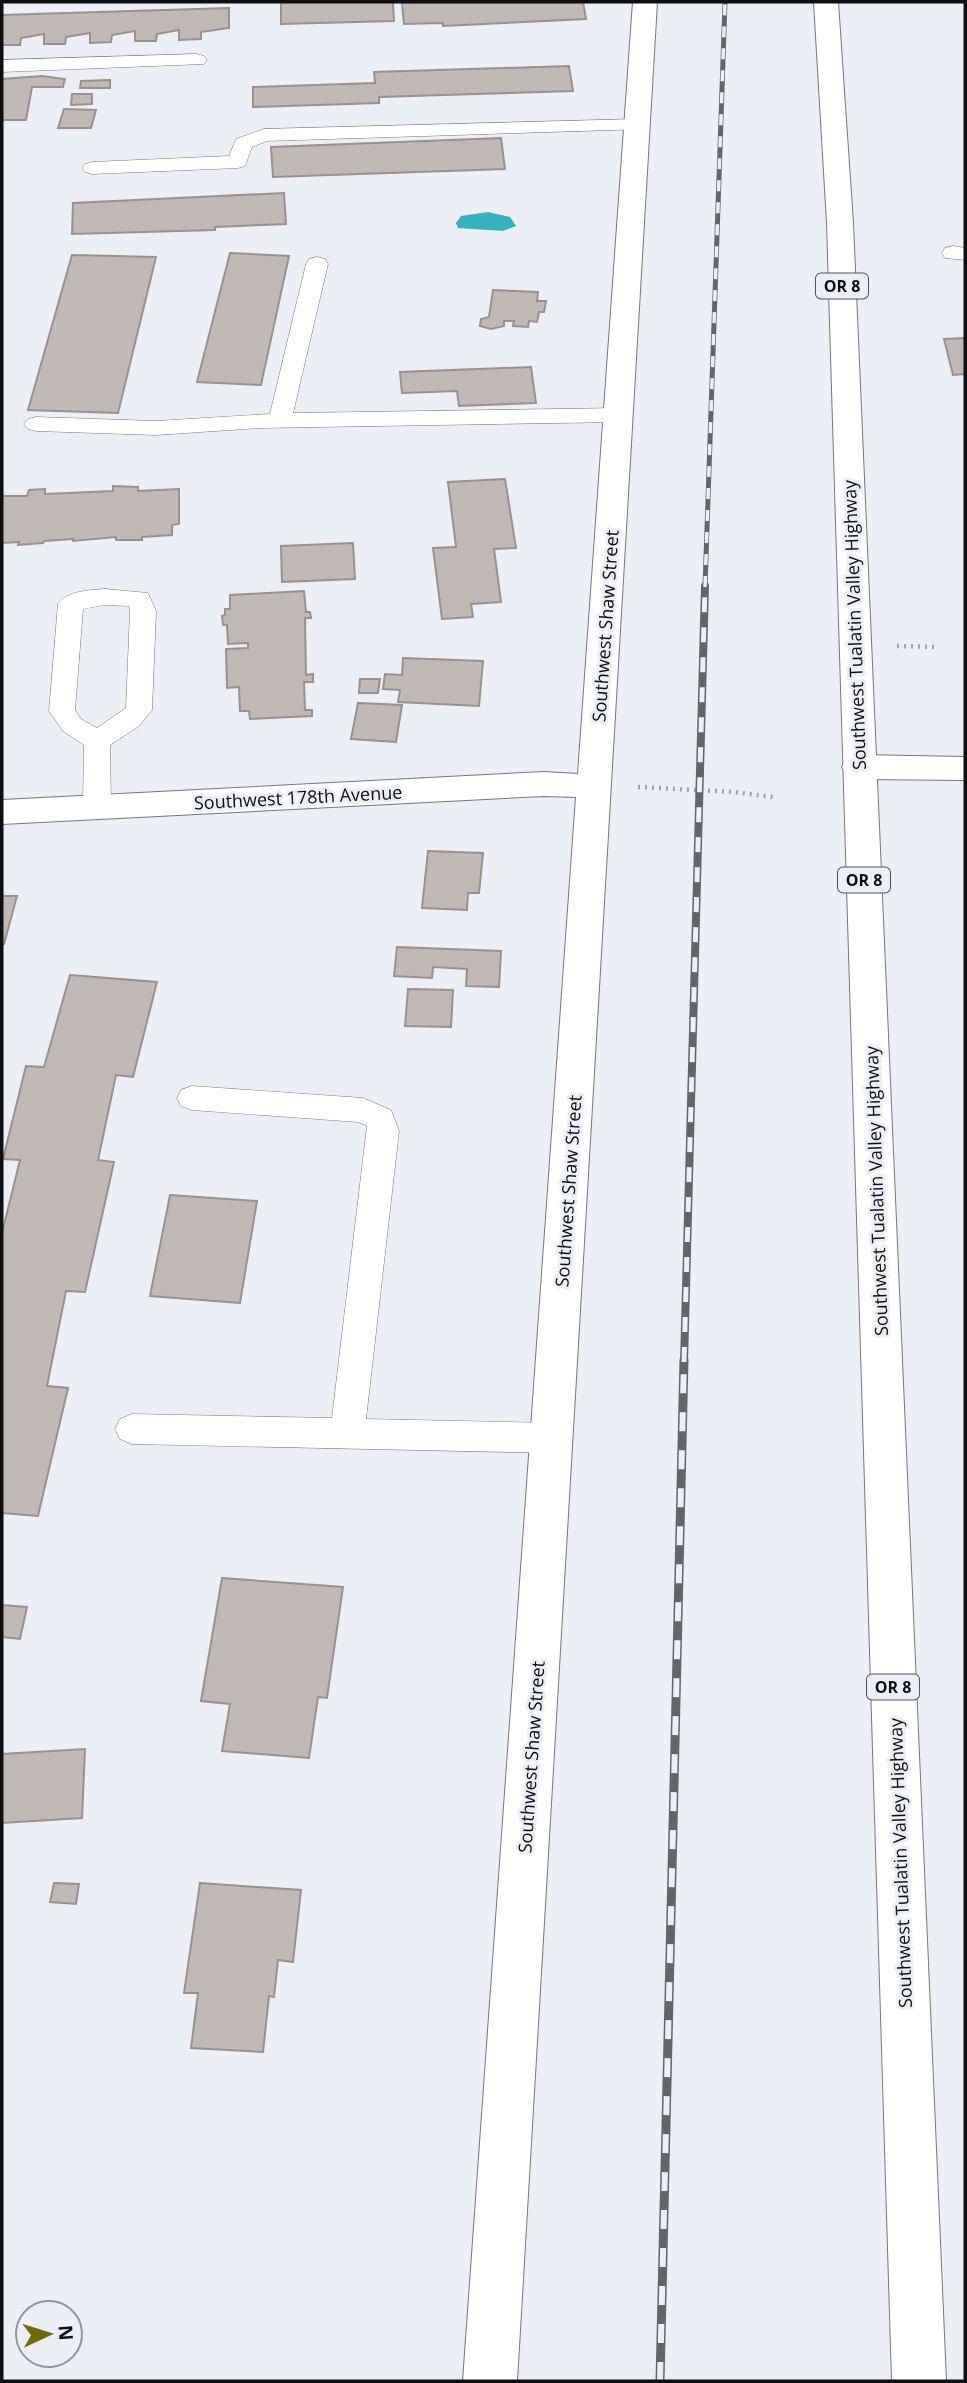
<svg xmlns="http://www.w3.org/2000/svg" width="967" height="2383" font-family="'Open Sans',sans-serif">
  <style>
    .water { fill: #35b2c2 }
    .building { fill: #c0b9b6; stroke: #98918e; stroke-width: 2 }
    .lines { fill: none; stroke-linecap: round; stroke-linejoin: round }
    .service-casing { stroke: #75777d; stroke-width: 1 }
    .minor-casing { stroke: #75777d; stroke-width: 2 }
    .primary-casing { stroke: #75777d; stroke-width: 2 }
    .path { stroke: #a1a2a8; stroke-width: 4.5; stroke-dasharray: 2 5; stroke-linecap: butt }
    .service { fill: #fff; fill-rule: evenodd }
    .minor { fill: #fff; fill-rule: evenodd }
    .primary { fill: #fff; fill-rule: evenodd }
    .rail-far2-casing { stroke: #646569; stroke-width: 5 }
    .rail-far1-casing { stroke: #646569; stroke-width: 8 }
    .rail-casing { stroke: #646569; stroke-width: 9 }
    .rail-far2 { stroke: #edeff6; stroke-width: 3.5; stroke-dasharray: 11; stroke-linecap: butt }
    .rail-far1 { stroke: #edeff6; stroke-width: 5; stroke-dasharray: 15; stroke-linecap: butt }
    .rail { stroke: #edeff6; stroke-width: 6; stroke-dasharray: 19; stroke-linecap: butt }
    .labels { text-anchor: middle; dominant-baseline: central; stroke-width: 6; stroke-linejoin: round; paint-order: stroke }
    .shield { fill: #edeff6; stroke: #515256; stroke-width: 2 }
    .shield-label { font-size: 16px; font-weight: bold; fill: #0e0f11 }
    .street-label { font-size: 18px; fill: #0e0f11; stroke: #edeff6 }
  </style>
  <rect width="100%" height="100%" fill="#edeff6"/>
  <!-- water -->
  <path class="water" d="M488,212l22,5 6,9 -13,5 -45,-3 -2,-5 5,-7z"/>
  <!-- building -->
  <path class="building" d="M281,2h112l1,19 -113,3z
    M583,2l3,17 -143,7v-3l-39,1 -2,-21z
    M229,8v20l-28,4v7l-22,1v-10l-22,4 -1,7h-21v-10l-23,4 -1,7 -21,1v-10l-24,4 -1,7h-21v-10l-23,4 -1,7h-18v-30z
    M569,66l4,25 -194,6v6l-126,4v-20l122,-4 -1,-11z
    M42,76l23,3 -2,8h-31l-6,33h-23l-1,3v-44z
    M110,80v8h-30l1,-7z
    M72,94h20v10l-21,1z
    M64,109l32,1 -5,18h-33z
    M501,138l4,31 -232,8 -2,-30z
    M284,193l2,31 -71,3v3l-143,4 1,-31z
    M230,253l59,3 -28,129 -64,-3z
    M72,255l84,2 -38,156 -90,-3z
    M493,290l45,2 -1,9h9l-2,11h-5l-2,10 -8,-1 -1,6 -15,-1 1,-5h-10v5l-13,3 -11,-3 1,-7 8,-2z
    M965,338v36l-12,1 -9,-36z
    M531,367l5,36 -77,3 -2,-15 -55,2 -2,-21z
    M505,479l11,69 -22,1 7,53 -30,2 2,13 -31,2 -9,-71 23,-1 -8,-65z
    M113,486l25,1v4l41,-2v35l-7,1v10l-30,2v3h-26v-3l-43,4v-2l-29,2 -1,2 -25,2 1,-3 -17,1v-47h25l2,-6 16,-1v5l68,-3z
    M353,543l2,36 -73,3 -1,-36z
    M304,591l2,21h4l1,6h-6l1,57 7,-1v8h-9l1,28h7v6l-62,3 -1,-8h-9l-1,-24 -12,1 -1,-39 22,-1v-5l-20,1 -1,-19h-4l-1,-9 3,-1v-6h5v-14z
    M403,658l80,3 -4,45 -81,-4 2,-12 -17,-1 2,-15 17,1z
    M360,679h20l-2,14h-19z
    M358,703l44,2 -6,37 -45,-3z
    M428,851l55,2 -4,40h-11l-1,17 -45,-2z
    M2,896h15l-13,48h-2z
    M397,947l104,4 -2,36 -33,-1 1,-17 -34,-2 -1,11 -38,-2z
    M70,975l87,7 -24,95 -17,-2 -18,85 16,2 -29,130 -19,-1 -19,95 21,2 -30,128 -36,-3v-280l18,-73 -17,-1 23,-93 18,1z
    M408,989l45,1 -2,37 -46,-1z
    M170,1195l87,6 -17,102 -90,-7z
    M222,1578l121,9 -16,111 -9,-1 -9,61 -87,-7 8,-47 -29,-3z
    M2,1605l25,2 -7,32 -18,-2z
    M85,1749l-3,69 -80,5v-69z
    M54,1883l25,1 -3,20 -26,-2z
    M200,1883l101,7 -8,72 -15,-2 -4,37 -5,-1 -6,56 -72,-4 7,-55h-14z"/>
  <g class="lines">
    <defs>
      <path id="service" d="M197,54l7,2 3,4 -3,4 -202,8v-12z
        M638,119l7,2 3,4 -3,4 -378,12 -15,6 -7,19 -7,2 -146,6 -7,-2 -3,-4 3,-4 7,-2 137,-6 7,-17 28,-10z
        M953,246l12,2v12l-20,-2 -3,-5 3,-5z
        M317,257l8,2 3,5 -35,149 326,-5 8,2 4,5 -4,5 -8,2 -359,6 -104,7 -120,-4 -8,-2 -4,-5 4,-5 8,-2 120,4 114,-7 36,-150 3,-5z
        M105,589l43,4 8,18 -4,99 -13,16 -29,19 1,62 -4,7 -10,3 -10,-3 -4,-7 1,-62 -21,-14 -14,-20 9,-107c8,-13 32,-14 47,-15zM105,605l24,1 1,5 -4,97 -29,20 -16,-9 -6,-9 8,-101z
        M192,1086l171,12 28,12 8,21 -33,288 186,4 12,4 5,11 -5,11 -12,4 -420,-9 -12,-5 -5,-10 5,-10 12,-5 200,4 35,-292 -9,-4 -166,-12 -11,-4 -4,-8 4,-8z"/>
      <path id="minor" d="M633,2h24l-140,2379h-54l113,-1584 -32,-1 -542,28v-24l542,-28 34,2z
        M859,755l106,2v23l-106,-1 -12,-4 -5,-8 5,-8z"/>
      <path id="primary" d="M814,2h24l15,221 93,2158h-54l-65,-2158z"/>
    </defs>
    <!-- service casing -->
    <use href="#service" class="service-casing"/>
    <!-- minor casing -->
    <use href="#minor" class="minor-casing"/>
    <!-- primary casing -->
    <use href="#primary" class="primary-casing"/>
    <!-- path -->
    <path class="path" d="M897,646l41,1
      M638,787l96,5 39,5"/>
    <!-- service -->
    <use href="#service" class="service"/>
    <!-- minor -->
    <use href="#minor" class="minor"/>
    <!-- primary -->
    <use href="#primary" class="primary"/>
    <defs>
      <path id="rail-far2" d="M705,587l20,-585"/>
      <path id="rail-far1" d="M684,1362l21,-776"/>
      <path id="rail" d="M660,2381l24,-1021"/>
    </defs>
    <!-- rail-far2 casing -->
    <use href="#rail-far2" class="rail-far2-casing"/>
    <!-- rail-far1 casing -->
    <use href="#rail-far1" class="rail-far1-casing"/>
    <!-- rail casing -->
    <use href="#rail" class="rail-casing"/>
    <!-- rail-far2 -->
    <use href="#rail-far2" class="rail-far2"/>
    <!-- rail-far1 -->
    <use href="#rail-far1" class="rail-far1"/>
    <!-- rail -->
    <use href="#rail" class="rail"/>
  </g>
  <g class="labels">
    <!-- shield labels -->
    <g class="shield">
      <rect x="816" y="273.5" width="52" height="25" rx="5"/>
      <rect x="838" y="867.5" width="52" height="25" rx="5"/>
      <rect x="867" y="1674.5" width="52" height="25" rx="5"/>
    </g>
    <g class="shield-label">
      <text x="842" y="286">OR 8</text>
      <text x="864" y="880">OR 8</text>
      <text x="893" y="1687">OR 8</text>
    </g>
    <!-- street labels -->
    <g class="street-label">
      <text transform="translate(854 625) rotate(-92)">Southwest Tualatin Valley Highway</text>
      <text transform="translate(605 626) rotate(-86)">Southwest Shaw Street</text>
      <text transform="translate(298 797) rotate(-3)">Southwest 178th Avenue</text>
      <text transform="translate(568 1191) rotate(-86)">Southwest Shaw Street</text>
      <text transform="translate(876 1191) rotate(-92)">Southwest Tualatin Valley Highway</text>
      <text transform="translate(531 1757) rotate(-86)">Southwest Shaw Street</text>
      <text transform="translate(900 1863) rotate(-92)">Southwest Tualatin Valley Highway</text>
    </g>
  </g>
  <!-- border -->
  <rect width="967" height="2383" fill="none" stroke="#0e0f11" stroke-width="7"/>
  <!-- north arrow -->
  <g transform="translate(49 2334) rotate(86)"><circle r="33" fill="#edeff6" stroke="#94959a" stroke-width="2"/>
  <path d="M0-5L12 26L0 18L-12 26Z" fill="#6f6a03"/>
  <text y="-10" font-size="19" font-weight="bold" text-anchor="middle" fill="#0e0f11">N</text>
  </g>
</svg>
